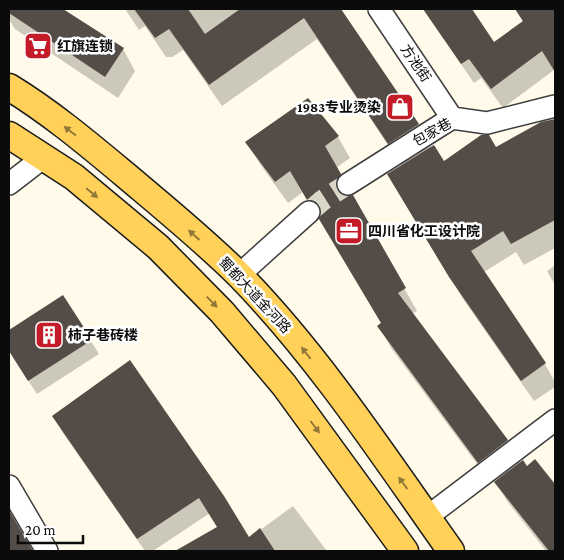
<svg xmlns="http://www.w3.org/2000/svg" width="564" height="560" font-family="'Crimson Pro','Noto Sans SC',serif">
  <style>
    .shadow { fill: #0003 }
    .building { fill: #544c47 }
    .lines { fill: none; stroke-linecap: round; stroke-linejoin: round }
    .minor-tunnel { stroke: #dad6c8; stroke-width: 21; stroke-dasharray: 21 11; stroke-linecap: butt }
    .minor-casing { stroke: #3e3e3e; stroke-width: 24 }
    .major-casing { stroke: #1c1c1c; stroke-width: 29 }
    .minor { stroke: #fff; stroke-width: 21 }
    .major { stroke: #ffd159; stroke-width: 26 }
    .oneway { fill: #917836 }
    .labels { text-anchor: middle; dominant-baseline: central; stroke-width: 5; stroke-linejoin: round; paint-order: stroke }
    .poi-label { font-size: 14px; font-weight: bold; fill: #0b0b0b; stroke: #fff; text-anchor: start }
    .street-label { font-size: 14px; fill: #0b0b0b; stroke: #fff }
  </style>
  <rect width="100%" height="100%" fill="#fffae9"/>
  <!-- shadow -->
  <path class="shadow" d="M9,9h52l62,40 12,22 -17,27 -103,-69 -6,-10z
    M125,9h214l79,116 13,23 12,14 53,-13 59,-29v128l-31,17 -8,-13 -32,20 61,92 10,18v5l-21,14 -71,-102 -62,-103 1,-30 -85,-127 -95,67 -39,-56 -11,7h-6l-21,-31 -6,4z
    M423,9h47l24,35 29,-22 -8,-13h40v62l-1,-1 -51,38 -22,-30 -7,5z
    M308,99l30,38 12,21 -14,10 81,143 -5,3 95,127 13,23 6,3 9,-6 20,25v65h-9l-39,-50 -12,-20 -4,2 -100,-135 -12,-22 3,-2 -79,-132 -15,11 -28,-39 -13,-22z
    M555,265v20l-8,-14z
    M63,297l36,57 -62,40 -28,-43v-19z
    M129,362l119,177 45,-33 34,45h-149l41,-23 -9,-15 -57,38h-8l-82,-118 -9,-16z
    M11,516l20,35h-22v-33z"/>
  <!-- building -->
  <path class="building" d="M9,9h54l61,39 -19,29 -96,-64z
    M134,9h54l17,25 35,-25h101l78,115 -31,20 -84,-126 -95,67 -40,-56 -14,9z
    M423,9h49l22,33 29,-21 -8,-12h40v63l-13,-21 -51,38 -22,-30 -8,5z
    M308,98l31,38 -14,10 16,28 -4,5 -1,5 1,6 6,5 5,1 5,-1 53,93 -8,5 110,147 -30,23 -101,-137 4,-3 -62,-104 2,-9 -2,-6 -6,-4h-6l-17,-29 -15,11 -30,-40z
    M555,119v101l-44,24 -8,-13 -32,20 75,112 -25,18 -72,-104 -62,-103 47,-29 10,16 37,-26h8l7,12 45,-25z
    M63,295l29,45 -64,41 -19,-30v-21z
    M130,360l94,136 25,41 11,-9 15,23h-100l42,-24 -18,-29 -62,41 -85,-123z
    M535,459l20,25v67h-6l-55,-69 29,-22 4,6z
    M9,510l24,41h-24z"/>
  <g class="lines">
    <!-- minor-tunnel -->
    <path class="minor-tunnel" d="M309,212l14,-12 25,-16"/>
    <defs>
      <path id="minor" d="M379,9l73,109
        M9,184l35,-27
        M348,184l104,-66 35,5 68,-17
        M239,275l70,-63
        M9,486l38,65
        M427,517l128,-97"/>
      <path id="major" d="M9,87c41,25 78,56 114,86 39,33 81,67 117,103 80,82 145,182 211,275
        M9,135l65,42 84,70 64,65 62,73 121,166"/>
    </defs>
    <!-- minor casing -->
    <use href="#minor" class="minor-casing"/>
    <!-- major casing -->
    <use href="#major" class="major-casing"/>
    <!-- minor -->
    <use href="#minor" class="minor"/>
    <!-- major -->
    <use href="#major" class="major"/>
  </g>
  <!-- one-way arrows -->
  <defs><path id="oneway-solid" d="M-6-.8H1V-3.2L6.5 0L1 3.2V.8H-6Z" transform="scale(1.25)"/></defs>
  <g class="oneway">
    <use href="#oneway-solid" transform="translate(70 131) rotate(-143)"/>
    <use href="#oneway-solid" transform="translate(92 193) rotate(40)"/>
    <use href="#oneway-solid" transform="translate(194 235) rotate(-138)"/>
    <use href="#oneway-solid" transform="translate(212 302) rotate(46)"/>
    <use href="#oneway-solid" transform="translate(306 353) rotate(-128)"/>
    <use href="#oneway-solid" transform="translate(315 427) rotate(53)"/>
    <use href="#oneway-solid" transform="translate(403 483) rotate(-126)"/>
  </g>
  <!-- icons -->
  <defs>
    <symbol id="supermarket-square" viewBox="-11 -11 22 22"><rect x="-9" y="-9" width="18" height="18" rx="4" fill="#c31b28" stroke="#fff"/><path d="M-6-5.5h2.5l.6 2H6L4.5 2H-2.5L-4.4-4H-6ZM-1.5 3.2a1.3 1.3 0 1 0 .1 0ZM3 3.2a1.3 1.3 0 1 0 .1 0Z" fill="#fff"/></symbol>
    <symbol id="shop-square" viewBox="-11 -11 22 22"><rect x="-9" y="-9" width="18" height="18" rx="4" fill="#c31b28" stroke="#fff"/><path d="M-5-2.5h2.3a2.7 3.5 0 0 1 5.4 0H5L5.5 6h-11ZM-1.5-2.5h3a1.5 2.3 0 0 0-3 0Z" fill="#fff"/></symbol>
    <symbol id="office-square" viewBox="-11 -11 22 22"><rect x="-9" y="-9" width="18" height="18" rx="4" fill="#c31b28" stroke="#fff"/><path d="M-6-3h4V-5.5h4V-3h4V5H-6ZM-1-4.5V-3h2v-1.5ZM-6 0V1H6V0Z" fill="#fff"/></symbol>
    <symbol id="building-square" viewBox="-11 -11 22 22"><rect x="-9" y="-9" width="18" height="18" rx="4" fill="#c31b28" stroke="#fff"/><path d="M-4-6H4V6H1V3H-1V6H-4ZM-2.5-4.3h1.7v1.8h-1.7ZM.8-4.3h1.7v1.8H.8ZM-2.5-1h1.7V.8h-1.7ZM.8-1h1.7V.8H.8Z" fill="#fff"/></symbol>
  </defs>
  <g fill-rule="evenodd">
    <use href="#supermarket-square" x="22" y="30" width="32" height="32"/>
    <use href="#shop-square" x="384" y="91" width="32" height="32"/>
    <use href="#office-square" x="333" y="215" width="32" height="32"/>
    <use href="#building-square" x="33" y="319" width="32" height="32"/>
  </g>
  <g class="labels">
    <!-- poi labels -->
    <g class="poi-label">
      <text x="57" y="46">红旗连锁</text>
      <text x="381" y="107" text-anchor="end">1983专业烫染</text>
      <text x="368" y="231">四川省化工设计院</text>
      <text x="68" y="335">柿子巷砖楼</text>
    </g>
    <!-- street labels -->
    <g class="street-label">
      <text transform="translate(416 63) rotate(56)">方池街</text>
      <text transform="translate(432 132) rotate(-29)">包家巷</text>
      <text transform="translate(255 295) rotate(47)">蜀都大道金河路</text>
    </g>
  </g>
  <!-- border -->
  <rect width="564" height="560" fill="none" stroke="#0b0b0b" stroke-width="20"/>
  <!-- scale -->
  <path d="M18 535v8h65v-8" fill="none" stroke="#0b0b0b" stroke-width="2.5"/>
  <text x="25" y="535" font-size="15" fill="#0b0b0b" stroke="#ffffff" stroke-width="4" paint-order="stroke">20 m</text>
</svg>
